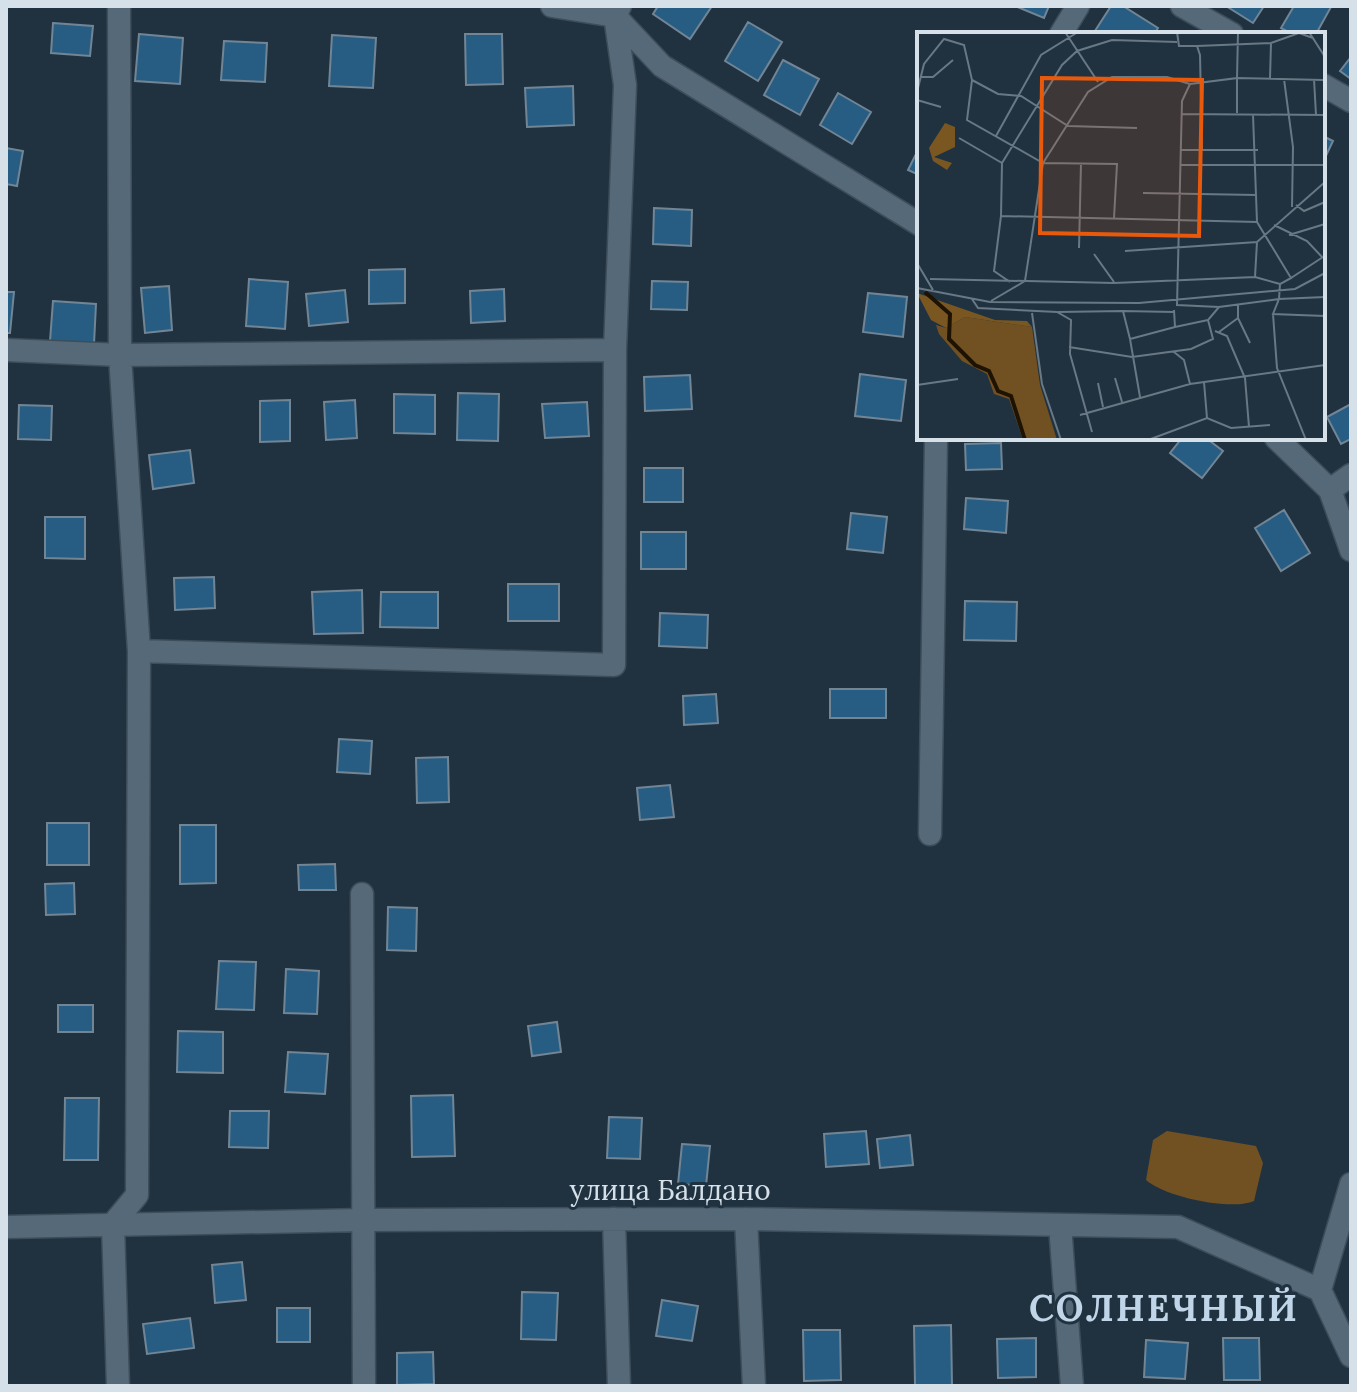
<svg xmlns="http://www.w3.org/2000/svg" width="1357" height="1392" font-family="Lora,serif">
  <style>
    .green { fill: #715122 }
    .building { fill: #285d83; stroke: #718595; stroke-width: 2 }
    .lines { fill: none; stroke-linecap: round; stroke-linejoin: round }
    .street-casing { stroke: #3d4d59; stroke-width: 25 }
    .street { stroke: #566979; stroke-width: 22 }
    .labels { text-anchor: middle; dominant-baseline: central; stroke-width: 6; stroke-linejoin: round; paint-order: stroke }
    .street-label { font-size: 28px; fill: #d5e0e9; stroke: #203240 }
    .district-label { font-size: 36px; font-weight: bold; letter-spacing: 2px; fill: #c0d6e8; stroke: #203240 }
    .inset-river { fill: none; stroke: #1e1303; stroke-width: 4 }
    .inset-road { fill: none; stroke: #687884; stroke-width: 2 }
    .view { fill: #e8590c; fill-opacity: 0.15; stroke: #e8590c; stroke-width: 4 }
    .inset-edge { fill: none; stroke: #d5e0e9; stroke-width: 4 }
  </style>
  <rect width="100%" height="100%" fill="#203240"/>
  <!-- green -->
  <path class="green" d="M1167,1131l89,15 7,17 -9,38c-23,10 -89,-4 -108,-21l7,-40z"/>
  <!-- building -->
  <path class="building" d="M658,6h54l-22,33 -37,-25z
    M1015,6h34l-5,12z
    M1111,6h12l35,22 -4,6h-61z
    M1226,6h38l-11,17z
    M1294,6h36l1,1 -15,27h-24l-11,-6z
    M748,22l34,20 -24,39 -33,-20z
    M53,23l40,3 -3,30 -39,-3z
    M139,34l44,4 -3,46 -45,-3z
    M465,34h37l1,50 -37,1z
    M332,35l44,3 -3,50 -44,-2z
    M224,41l43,2 -2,39 -44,-2z
    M1351,57v22l-11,-8z
    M783,60l36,19 -19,36 -36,-20z
    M573,86l1,39 -47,2 -2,-39z
    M838,93l33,19 -19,32 -32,-19z
    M1323,136l10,5 -10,21z
    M6,148l17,3 -6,35 -11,-2z
    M919,148v27l-11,-5z
    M654,208l38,2 -1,36 -38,-2z
    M405,269v34l-36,1v-34z
    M249,279l39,3 -3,47 -39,-3z
    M652,281l36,1 -1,28 -36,-1z
    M169,286l3,44 -27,3 -4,-45z
    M504,289l1,32 -34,2 -1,-32z
    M345,290l3,32 -39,4 -3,-32z
    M6,292h8l-4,41h-4z
    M868,293l39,4 -4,40 -40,-5z
    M53,301l43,3 -2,40 -44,-3z
    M860,374l46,6 -5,41 -46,-5z
    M690,375l2,34 -47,2 -1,-34z
    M458,393l41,1 -1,47 -41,-1z
    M394,394l41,1v39l-41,-1z
    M290,400v41l-30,1v-41z
    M355,400l2,38 -31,2 -2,-38z
    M587,402l2,34 -44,2 -3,-34z
    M1351,404v35l-10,5 -14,-27z
    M19,405l33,1 -1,34 -33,-1z
    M1182,438h24l17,13 -21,27 -32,-25z
    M1001,443l1,26 -36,1 -1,-26z
    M190,450l4,33 -41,6 -4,-34z
    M644,468h39v34h-39z
    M966,498l42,3 -2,32 -42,-4z
    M1284,510l26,43 -29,18 -26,-43z
    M851,513l36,4 -4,36 -36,-4z
    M45,517h40v42l-40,-1z
    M641,532h45v37h-45z
    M214,577l1,31 -40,2 -1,-32z
    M508,584h51v37h-51z
    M362,590l1,43 -49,1 -2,-42z
    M381,592h57v36l-58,-1z
    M965,601l52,1 -1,39 -52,-1z
    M660,613l48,2 -1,33 -48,-2z
    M830,689h56v29h-56z
    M716,694l2,29 -34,2 -1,-29z
    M339,739l33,2 -2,33 -33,-2z
    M448,757l1,45 -32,1 -1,-45z
    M670,785l4,32 -34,3 -3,-32z
    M47,823h42v42h-42z
    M180,825h36v58l-36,1z
    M335,864l1,26h-37l-1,-25z
    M74,883l1,31 -29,1 -1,-31z
    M388,907l29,1 -1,43 -29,-1z
    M219,961l37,1 -2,48 -38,-1z
    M286,969l33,2 -2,43 -33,-1z
    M58,1005h35v27h-35z
    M557,1022l4,30 -29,4 -4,-30z
    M178,1031l45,1v41l-46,-1z
    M288,1052l40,2 -3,40 -40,-2z
    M453,1095l2,61 -43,1 -1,-61z
    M65,1098h34l-1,62h-34z
    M230,1111h39l-1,37 -39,-1z
    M609,1117l33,1 -2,41 -33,-1z
    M866,1131l3,33 -43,3 -2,-33z
    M910,1135l3,30 -33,3 -3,-29z
    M682,1144l28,2 -4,40 -28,-2z
    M242,1262l4,38 -31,3 -3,-38z
    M522,1292l36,1 -2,47 -35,-1z
    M662,1300l36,6 -6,35 -36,-5z
    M277,1308h33v34h-33z
    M190,1318l4,30 -47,6 -4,-30z
    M951,1325l1,60h-37l-1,-59z
    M803,1330h37l1,50 -37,1z
    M1036,1338v39l-38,1 -1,-39z
    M1223,1338h36l1,42h-36z
    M1146,1340l42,3 -3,36 -41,-2z
    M433,1352l1,32 -37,1v-32z"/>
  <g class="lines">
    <defs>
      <path id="street" d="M552,6l63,10 47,50 257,158
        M1182,6l50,28
        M1061,34l17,-28
        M1323,85l28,16
        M6,350l114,5 495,-5
        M1276,438l54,52 21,60
        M1330,490l21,-15
        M139,651l475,14 1,-315 10,-265 -10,-69 5,-10
        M930,834l6,-396
        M362,894l2,492
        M614,1219l5,167
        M746,1219l8,167
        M1060,1225l12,161
        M6,1227l357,-7 383,-1 432,8 142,63
        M1320,1290l31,-106
        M1320,1290l31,66
        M118,1386l-5,-162 24,-29 2,-544 -19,-296 -1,-349"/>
    </defs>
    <!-- street casing -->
    <use href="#street" class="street-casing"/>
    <!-- street -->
    <use href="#street" class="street"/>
  </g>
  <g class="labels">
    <!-- street labels -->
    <g class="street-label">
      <text x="670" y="1190">улица Балдано</text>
    </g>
    <!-- district labels -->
    <g class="district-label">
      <text x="1164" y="1308">СОЛНЕЧНЫЙ</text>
    </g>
  </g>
  <!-- overview -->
  <g transform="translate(917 32)">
    <rect width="408" height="408" fill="#203240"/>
    <path d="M48,285l67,10 8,58 17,55h-34l-14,-41 -15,-5 -7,-20 -25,-13 -23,-27 -3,-9 10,3z" fill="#715122"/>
    <path d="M28,91l10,4v20l-21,10 18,6 -5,7 -14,-9 -4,-13zM0,261l78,27 32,1 5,6 -67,-10 -19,11 -15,-8z" fill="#7a5720"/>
    <path class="inset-river" d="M8,260l25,22 -1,25 26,26 14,6 9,20 13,5 14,44"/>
    <path class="inset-road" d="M148,0l33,50M260,0l2,14h18l3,9 2,94M392,0l16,25M280,14l74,-3 28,-10 14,5M4,45h12l20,-17M353,46l1,-35M367,47l9,68 -1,60M397,47l2,36M55,48l26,14 23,2 47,30 69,2M273,52l-8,17 -5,204 42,2M273,52l47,-6 1,-46M0,60l7,-28 20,-25 20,6 8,35 -5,40 76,43 74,1 -3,54M0,68l24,7M320,81v-35l86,2M265,82l143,1M336,83l4,107M79,104l45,-81 37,-23M42,106l43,25M264,118h77M263,133h145M226,161l113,2M379,173l8,6 21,-9M84,184l-7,55 16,11M357,193l33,16 16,17M372,203l36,-11M162,216l2,-85M208,219l132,-9 68,-60M177,222l20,28M0,231l16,27M338,245l25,7M374,246l32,-21M13,247l184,4 141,-6 2,-35M0,256l73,14 149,1 156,-14 30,-16M408,265l-46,2 -6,15 52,2M55,267l6,9 79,4 14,8 -1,34 22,78M74,269l34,-20 18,-118 45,-71 24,-15h55l23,7M257,278l1,17 33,-7M141,280l65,-1M115,281l10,71 19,56M356,282l4,54 29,72M321,286l12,25M298,299l12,5 18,42 4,49M302,300l19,-14v-13M213,307l-7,-28 51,1M152,315l63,10 59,-8 22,-10 -5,-19 11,-13 60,-8 1,-15 11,-6 -34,-56 -256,-6 1,-53 60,-98 15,-14 35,-11 65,2M257,320l10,8 6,24M198,346l7,24M287,350l3,36M181,351l5,24M0,353l41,-6M223,365l-10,-58 45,-12M163,383l110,-31 135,-19M231,408l59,-22 24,10 39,-3"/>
    <path class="view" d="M125,46l160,2 -3,156 -159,-3z"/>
    <rect width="408" height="408" class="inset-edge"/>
  </g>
  <!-- border -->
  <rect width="1357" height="1392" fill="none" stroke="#d5e0e9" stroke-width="16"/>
</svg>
